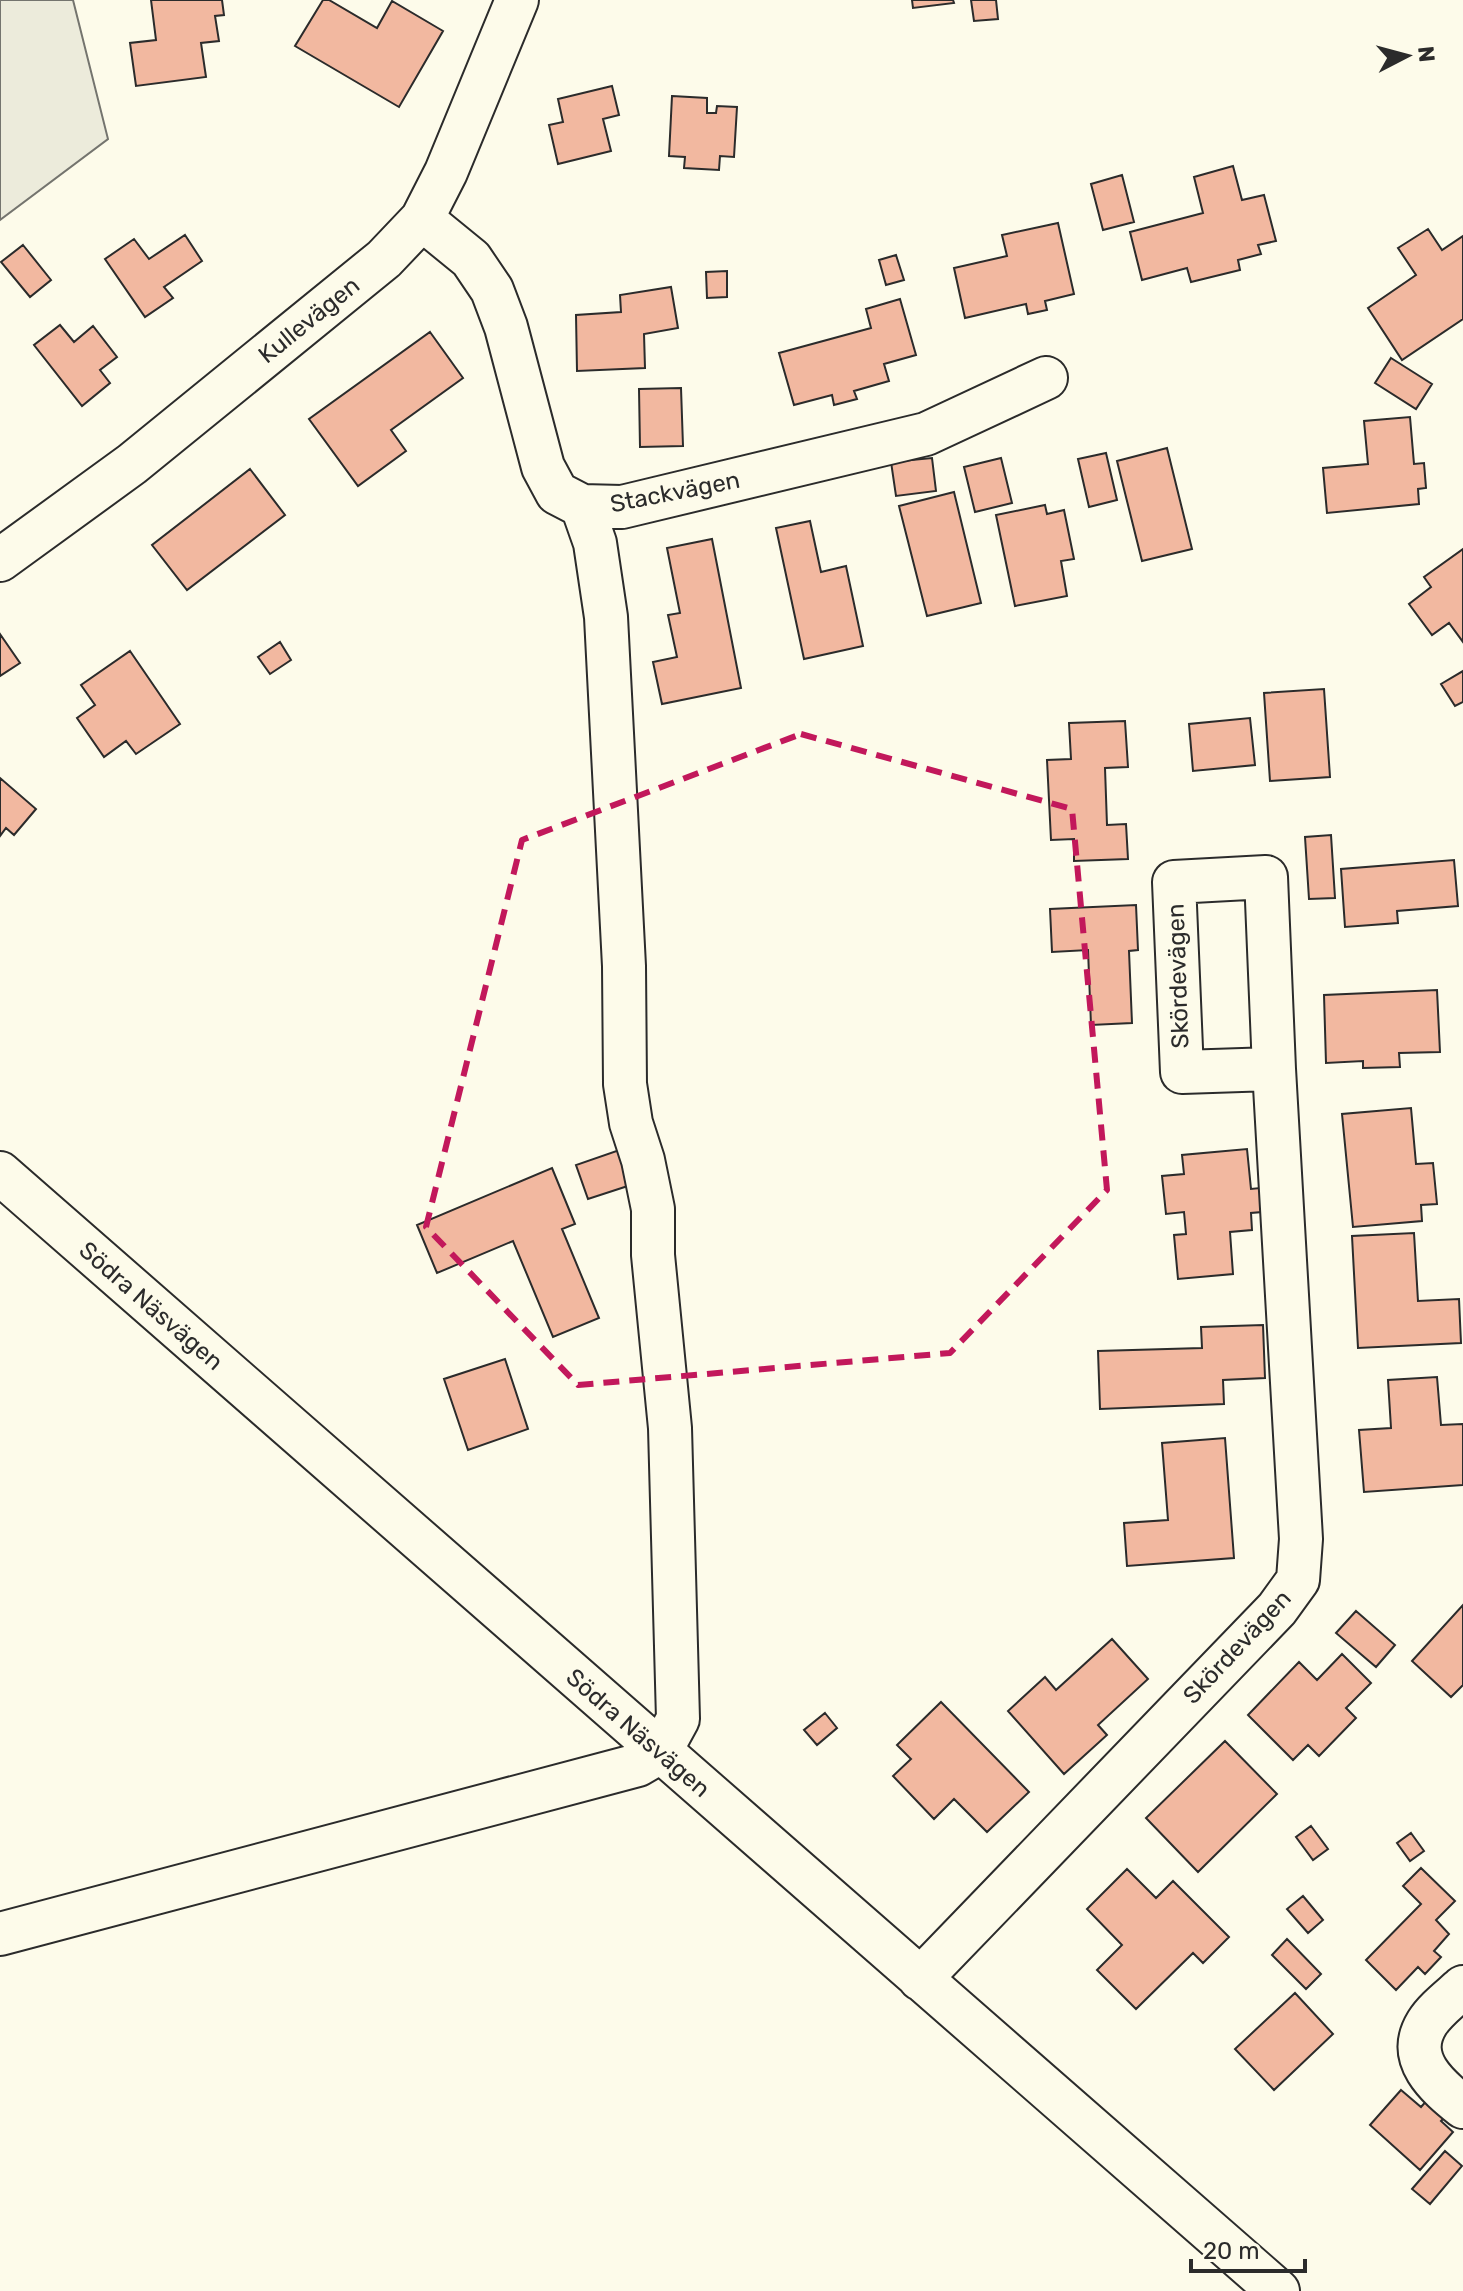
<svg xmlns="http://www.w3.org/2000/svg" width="1463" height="2291" font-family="Rubik,sans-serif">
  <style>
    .green { fill: #ecebdb; stroke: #74746e; stroke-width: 2 }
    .building { fill: #f2b8a0; stroke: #2b2b2b; stroke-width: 2 }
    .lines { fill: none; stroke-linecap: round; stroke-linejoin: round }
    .minor-casing { stroke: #2b2b2b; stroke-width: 46 }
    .minor { stroke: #fdfbea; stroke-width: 42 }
    .marked { fill: none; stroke: #c2185b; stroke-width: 6; stroke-dasharray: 16 10; stroke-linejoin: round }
    .labels { text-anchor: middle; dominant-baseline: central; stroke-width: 6; stroke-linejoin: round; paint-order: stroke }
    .street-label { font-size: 24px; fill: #2b2b2b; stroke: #fdfbea }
  </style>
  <rect width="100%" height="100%" fill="#fdfbea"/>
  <!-- green -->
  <path class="green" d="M0,0h73l35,139 -108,81z"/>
  <!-- building -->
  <path class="building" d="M151,0h71l2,15 -9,1 4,25 -18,2 5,34 -70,9 -6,-43 26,-3z
    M323,0h6l48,28 15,-27 51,30 -44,76 -104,-61z
    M912,0h41l1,3 -41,5z
    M971,0h25l2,19 -24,2z
    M612,86l7,29 -16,4 8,32 -53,13 -9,-39 14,-3 -5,-23z
    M672,96l35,2v15h9l1,-7 20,1 -3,50 -14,-1 -1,14 -35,-2 1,-11 -16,-1z
    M1233,166l9,34 22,-5 12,46 -18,4 3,9 -23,6 2,10 -49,12 -4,-14 -45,12 -12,-48 73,-19 -9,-36z
    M1122,175l12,47 -31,8 -12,-46z
    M1058,223l16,71 -29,7 2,9 -19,4 -2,-10 -61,14 -11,-50 53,-12 -5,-21z
    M1428,229l14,21 21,-14v83l-61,41 -34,-52 48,-33 -18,-27z
    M185,235l17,26 -38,26 9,11 -28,19 -40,-58 29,-20 15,20z
    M23,245l28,35 -21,17 -29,-35z
    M896,255l8,25 -18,5 -7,-25z
    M727,271v26l-20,1 -1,-26z
    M671,287l7,41 -34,6 1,34 -68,3 -1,-56 45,-3 -1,-17z
    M900,299l16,56 -32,9 5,17 -35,10 3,8 -23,6 -2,-10 -38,10 -15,-52 92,-25 -5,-19z
    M60,325l14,17 19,-16 24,31 -17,13 10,13 -28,23 -48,-61z
    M430,332l33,46 -72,52 15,21 -48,35 -49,-67z
    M1391,358l41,26 -16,25 -41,-26z
    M681,388l2,58 -43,1 -1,-58z
    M1410,417l4,47 10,-1 2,25 -8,1 1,15 -92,9 -4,-45 45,-4 -4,-43z
    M1167,448l25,101 -50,12 -25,-100z
    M1106,453l11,47 -28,7 -11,-48z
    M932,458l4,33 -40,5 -5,-34z
    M1001,458l11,45 -37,9 -11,-45z
    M250,469l35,46 -98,75 -35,-45z
    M954,492l27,111 -54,13 -28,-110z
    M1045,505l2,9 17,-4 10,49 -13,2 6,35 -52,10 -19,-91z
    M810,521l11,51 25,-6 17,80 -59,13 -28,-131z
    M712,539l29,149 -79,16 -9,-42 24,-5 -9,-42 12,-2 -13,-65z
    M1463,549v93l-14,-19 -17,12 -23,-31 22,-17 -7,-10z
    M0,634l20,29 -20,13z
    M280,642l11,18 -21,14 -12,-17z
    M130,651l50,73 -44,30 -10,-13 -22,16 -27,-39 18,-13 -14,-20z
    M1463,671v31l-8,4 -14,-22z
    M1324,689l6,88 -60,4 -6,-88z
    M1250,718l5,47 -62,6 -4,-47z
    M1125,721l3,46 -23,1 2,57 19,-1 2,35 -54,2v-22l-23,1 -4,-80 24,-1 -2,-36z
    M0,778l36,31 -22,26 -8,-7 -6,8z
    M1331,835l4,63 -26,1 -4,-62z
    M1454,860l4,46 -61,5 1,12 -53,4 -4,-58z
    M1136,905l2,45 -9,1 3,72 -41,2 -3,-75 -36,2 -2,-43z
    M1437,990l3,62 -41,1 1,14 -37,1v-7l-37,2 -2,-68z
    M1411,1108l5,56 17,-1 4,41 -16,1 1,16 -69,6 -11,-113z
    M631,1146l12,35 -55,18 -12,-34z
    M1247,1149l4,40 9,-1 2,24 -11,1 1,17 -22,2 3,42 -55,5 -4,-44 12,-1 -2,-22 -18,2 -4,-38 22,-2 -2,-19z
    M552,1168l23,56 -13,5 37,89 -46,19 -40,-96 -76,32 -20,-48z
    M1414,1233l4,68 41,-2 2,44 -103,5 -6,-112z
    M1263,1325l2,53 -42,2 1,24 -124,5 -2,-58 104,-3 -1,-21z
    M505,1359l23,70 -60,21 -24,-71z
    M1437,1377l4,48 22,-1v61l-99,7 -5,-62 32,-2 -3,-48z
    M1225,1438l9,120 -107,8 -3,-43 44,-3 -6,-77z
    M1463,1605v80l-12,12 -39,-36z
    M1356,1611l39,34 -19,22 -40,-34z
    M1112,1639l36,40 -50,46 9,10 -43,39 -56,-63 37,-34 11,13z
    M1342,1654l29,29 -25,25 10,10 -37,38 -11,-11 -15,15 -45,-45 51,-53 18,18z
    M941,1702l88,90 -42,40 -33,-33 -20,20 -41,-43 18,-17 -14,-14z
    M825,1713l12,15 -20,17 -13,-15z
    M1225,1741l52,53 -79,78 -52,-54z
    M1311,1826l17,23 -15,11 -17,-23z
    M1411,1833l13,18 -14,10 -13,-18z
    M1421,1868l34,33 -19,19 13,14 -15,17 7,6 -16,17 -7,-7 -22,23 -30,-30 55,-56 -18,-18z
    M1127,1869l29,29 17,-17 56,56 -26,26 -10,-10 -57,56 -39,-39 25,-25 -35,-36z
    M1303,1896l20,24 -15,13 -21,-24z
    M1287,1939l34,35 -15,15 -34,-34z
    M1295,1993l38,41 -59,56 -39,-41z
    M1401,2090l20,17 8,-9 18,17 -6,6 12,11 -33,38 -50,-45z
    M1445,2151l17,15 -32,38 -18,-15z"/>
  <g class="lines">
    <defs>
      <path id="minor" d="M422,219l49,40 21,31 14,37 37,140 14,26 25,13 40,1 304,-73 120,-56
        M0,560l132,-96 252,-205 38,-40 24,-47 71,-172
        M0,1173l1278,1118
        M0,1934l638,-169 22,-13 18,-33 -8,-291 -17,-173v-46l-10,-49 -12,-37 -6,-39 -1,-118 -18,-349 -11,-74 -13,-37
        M920,1979l357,-370 21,-29 3,-41 -27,-470 -8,-192 -92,5 8,190 92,-3
        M1463,1987c-12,11 -28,23 -36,36 -22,36 10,63 36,84"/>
    </defs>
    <!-- minor casing -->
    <use href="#minor" class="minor-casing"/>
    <!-- minor -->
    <use href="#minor" class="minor"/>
  </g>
  <!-- marked area -->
  <path class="marked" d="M801,734l271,75 35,381 -157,163 -372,32 -152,-158 96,-387z"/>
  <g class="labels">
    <!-- street labels -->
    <g class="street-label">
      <text transform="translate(309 320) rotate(-39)">Kullevägen</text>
      <text transform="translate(675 492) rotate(-11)">Stackvägen</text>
      <text transform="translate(1178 976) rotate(-92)">Skördevägen</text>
      <text transform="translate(151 1306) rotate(41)">Södra Näsvägen</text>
      <text transform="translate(1237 1647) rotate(-47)">Skördevägen</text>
      <text transform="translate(638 1733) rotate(41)">Södra Näsvägen</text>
    </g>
  </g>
  <!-- north arrow -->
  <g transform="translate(1407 56) rotate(84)" stroke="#fdfbea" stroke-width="6" paint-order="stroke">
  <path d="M0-6L14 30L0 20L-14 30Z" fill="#2b2b2b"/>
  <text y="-12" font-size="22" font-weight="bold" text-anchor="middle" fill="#2b2b2b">N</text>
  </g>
  <!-- scale -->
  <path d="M1191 2259v12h114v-12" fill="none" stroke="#2b2b2b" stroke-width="4"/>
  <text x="1203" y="2259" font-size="24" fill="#2b2b2b" stroke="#fdfbea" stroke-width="6" paint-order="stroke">20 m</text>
</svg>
